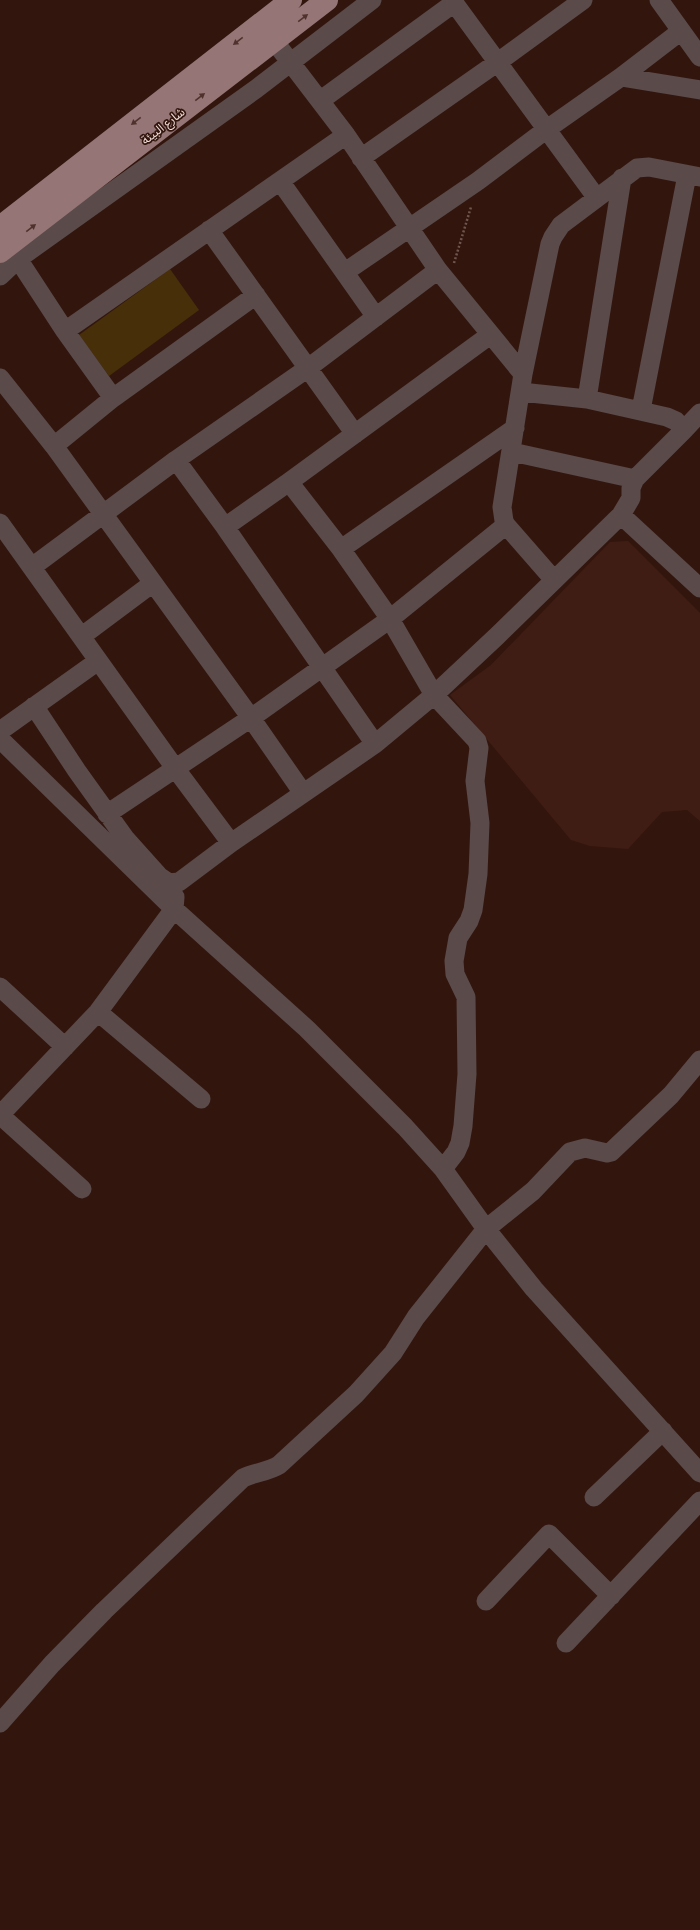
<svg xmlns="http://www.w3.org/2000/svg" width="700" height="1930" font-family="'DM Sans','Noto Sans Arabic',sans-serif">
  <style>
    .built { fill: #401d14 }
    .green { fill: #472f09 }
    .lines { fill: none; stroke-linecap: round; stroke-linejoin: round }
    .path { stroke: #6e554d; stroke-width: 2.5; stroke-dasharray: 2 2; stroke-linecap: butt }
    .minor { stroke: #5a4a4a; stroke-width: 19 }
    .major { stroke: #957575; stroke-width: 22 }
    .oneway { fill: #50322d }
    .labels { text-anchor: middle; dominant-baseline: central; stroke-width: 3.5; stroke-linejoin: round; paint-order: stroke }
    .street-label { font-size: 12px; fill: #f4e0da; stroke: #32160e }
  </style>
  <rect width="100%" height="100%" fill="#32160e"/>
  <!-- built -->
  <path class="built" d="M628,541l72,72v208l-13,-11 -25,2 -34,37 -38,-3 -19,-6 -121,-145 41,-30 119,-123z"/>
  <!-- green -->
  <path class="green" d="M170,269l29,41 -90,66 -30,-41z"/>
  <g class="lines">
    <!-- path -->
    <path class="path" d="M454,263l17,-56"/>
    <!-- minor -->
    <path class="minor" d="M452,0l144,197
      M659,0l41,57
      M265,29l81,106 92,135 85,104
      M621,77l79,13
      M321,100l133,-97
      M361,158l137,-96 85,-62
      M280,181l96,136
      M209,230l146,204
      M18,259l47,72 48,67
      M345,272l133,-91 69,-52 74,-52 60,-46
      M0,276l18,-17 238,-170 116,-89
      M65,331l281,-196
      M0,378l54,68 197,272 52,75
      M521,392l66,7 80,18 9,4 8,9 -49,49
      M587,399l35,-221
      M641,410l46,-235
      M684,430l16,-17
      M54,446l59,-48 143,-103
      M176,460l49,67 150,217
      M289,482l52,67 49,70 44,76 43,46 2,7 -4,33 5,42 -2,51 -5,36 -4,11 -11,17 -4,23 1,13 11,23 1,77 -4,52 -3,17 -4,9 -13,17
      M621,515l79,73
      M0,523l175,245 56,75
      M225,527l64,-45 201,-147
      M341,549l174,-121
      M32,567l144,-107 132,-92 130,-98
      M554,580l-48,-55 -2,-4 -2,-14 21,-133 27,-130 3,-7 8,-12 76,-57 12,-1 51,10
      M82,636l71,-53
      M34,706l43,65 48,67 35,39 9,6 10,-1 52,-39 144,-99 59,-49 63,-59 124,-121 10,-17v-10l4,-9 -123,-27
      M0,731l98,-70
      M0,739l174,170 133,120 98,98 38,42 43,60 48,60 166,184
      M107,814l144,-96 139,-99 116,-94
      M0,987l65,60
      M98,1012l103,87
      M0,1115l98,-103 76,-103 1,-12
      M0,1115l82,74
      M594,1497l69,-66
      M486,1601l63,-67 62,62
      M566,1643l134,-142
      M0,1723l52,-59 52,-53 139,-133c12,-6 25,-6 36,-13l77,-71 37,-41 23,-36 70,-88 47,-38 37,-39 15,-4 22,5 4,-1 60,-57 29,-35"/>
    <!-- major -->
    <path class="major" d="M0,227l291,-227
      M0,252l327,-252"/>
  </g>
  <!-- one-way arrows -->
  <defs><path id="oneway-solid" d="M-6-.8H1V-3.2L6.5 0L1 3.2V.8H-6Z"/></defs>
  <g class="oneway">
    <use href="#oneway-solid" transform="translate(303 18) rotate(-37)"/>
    <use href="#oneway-solid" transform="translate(238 41) rotate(142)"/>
    <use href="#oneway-solid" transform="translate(200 97) rotate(-38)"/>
    <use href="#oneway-solid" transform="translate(136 121) rotate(142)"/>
    <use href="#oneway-solid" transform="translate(31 228) rotate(-38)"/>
  </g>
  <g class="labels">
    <!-- street labels -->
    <g class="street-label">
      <text transform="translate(163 126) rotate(-38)">شارع البيئة</text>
    </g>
  </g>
</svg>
